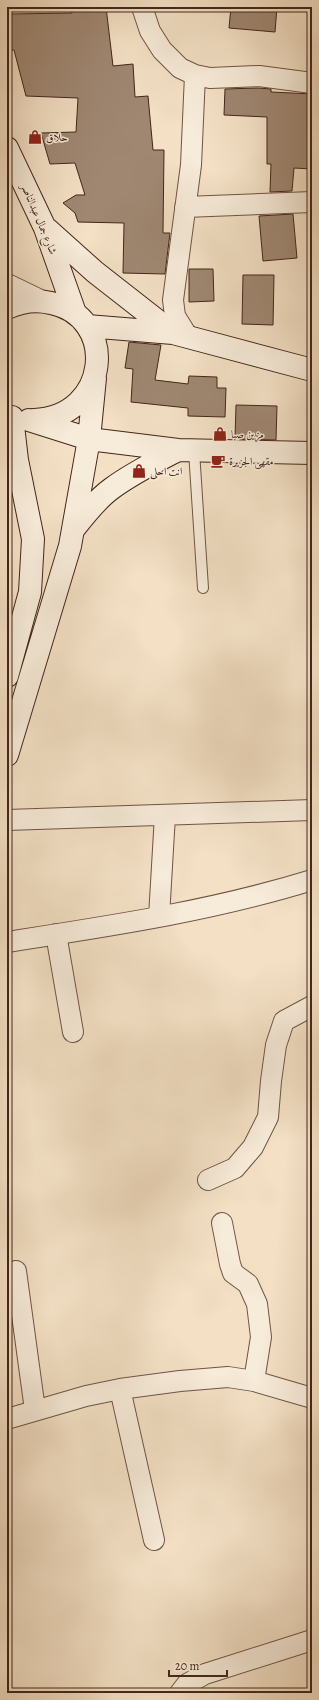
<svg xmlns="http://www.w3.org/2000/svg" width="319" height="1700" font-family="Alegreya,Amiri,serif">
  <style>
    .building { fill: #9f8772; stroke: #432619 }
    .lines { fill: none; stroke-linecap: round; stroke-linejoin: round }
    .service-casing { stroke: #6f5444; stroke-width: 12 }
    .minor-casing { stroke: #6f5444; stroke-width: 22 }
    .tertiary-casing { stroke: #6f5444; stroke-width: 24 }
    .secondary-casing { stroke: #432619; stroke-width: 24 }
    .service { stroke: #f7ebd9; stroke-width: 10 }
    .minor { stroke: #f7ebd9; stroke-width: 20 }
    .tertiary { stroke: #f7ebd9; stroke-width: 22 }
    .secondary { stroke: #f7ebd9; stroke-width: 22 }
    .labels { text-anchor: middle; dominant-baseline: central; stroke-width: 3; stroke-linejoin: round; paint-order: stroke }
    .poi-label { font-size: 11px; fill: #432619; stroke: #f7ebd9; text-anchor: start }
    .street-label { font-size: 11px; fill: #432619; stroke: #f7ebd9 }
  </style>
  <rect width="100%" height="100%" fill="#f3e0c5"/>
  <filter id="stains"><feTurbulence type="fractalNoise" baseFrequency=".005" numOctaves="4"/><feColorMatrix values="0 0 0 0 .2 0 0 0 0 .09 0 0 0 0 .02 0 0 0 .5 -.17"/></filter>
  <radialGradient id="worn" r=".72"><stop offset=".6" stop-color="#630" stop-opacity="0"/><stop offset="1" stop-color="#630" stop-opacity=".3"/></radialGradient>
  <!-- building -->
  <path class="building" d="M71,7h35l7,59 20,-2 2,33 13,-1 5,54h11l-1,83h7l-5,41 -42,-1 1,-50 -46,-1 -3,-9 -12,-10 13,-8h9l-10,-32 -25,1 -9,-31 35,-1 2,-34 -52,-2 -12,-46h-4v-36l62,-1z
    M231,7h46l-2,25 -46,-4z
    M258,88l13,1v3l41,2v75l-18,-1 -2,23 -22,1 1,-28h-4v-47l-43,-2 1,-26z
    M293,214l4,44 -34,3 -4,-45z
    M189,269h24l1,32 -25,1z
    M243,275h31l-1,50 -31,-1z
    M129,342l32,3 -6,35 33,4 1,-8 28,1v11h9l-1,29 -37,-1v-8l-57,-6 2,-33 -8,-1z
    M236,405l41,1 -1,34 -41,-1z"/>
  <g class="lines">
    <defs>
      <path id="service" d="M194,451l9,137"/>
      <path id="minor" d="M142,7l8,24 12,19 18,18 15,7 15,3 49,-2 53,7
        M185,207l127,-5
        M188,337l-13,-21 -2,-16 18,-135 4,-90
        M7,820l305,-10
        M159,917l6,-102
        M56,934l17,98
        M7,942c103,-16 205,-31 305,-62
        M208,1180l27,-12 18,-21 15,-30 3,-36 5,-36 8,-24 28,-15
        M222,1223l8,41 3,9 15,11 9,20 4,33 -7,44
        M16,1271l19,139
        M120,1389l34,151
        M7,1419l79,-23 34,-7 60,-8 48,-4 26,4 58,17
        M180,1693l7,-9 18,-10 107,-34"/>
      <path id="tertiary" d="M7,285l31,15"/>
      <path id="secondary" d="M7,148l38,80 30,85
        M47,229l48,43 78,61
        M7,308c15,-7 28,-9 44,-5 68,14 59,114 -17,117
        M87,326l86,7 139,37
        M29,420l60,19 89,11 134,3
        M73,530c11,-14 23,-30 38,-41 20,-15 44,-27 67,-39
        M7,676l23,-84 3,-53 -16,-79 -5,-43
        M7,755l63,-209 19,-107 6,-61"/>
    </defs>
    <!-- service casing -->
    <use href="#service" class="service-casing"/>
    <!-- minor casing -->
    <use href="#minor" class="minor-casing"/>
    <!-- tertiary casing -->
    <use href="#tertiary" class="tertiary-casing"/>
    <!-- secondary casing -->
    <use href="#secondary" class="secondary-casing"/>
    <!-- service -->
    <use href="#service" class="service"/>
    <!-- minor -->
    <use href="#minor" class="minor"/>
    <!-- tertiary -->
    <use href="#tertiary" class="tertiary"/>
    <!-- secondary -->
    <use href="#secondary" class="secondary"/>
  </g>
  <!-- icons -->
  <defs>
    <symbol id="shop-bare" viewBox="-9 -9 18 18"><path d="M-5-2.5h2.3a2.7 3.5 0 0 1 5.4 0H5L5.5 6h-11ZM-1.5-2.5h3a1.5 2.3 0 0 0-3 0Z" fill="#8f2418" stroke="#f7ebd9" stroke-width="2.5" paint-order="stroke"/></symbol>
    <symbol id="cafe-bare" viewBox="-9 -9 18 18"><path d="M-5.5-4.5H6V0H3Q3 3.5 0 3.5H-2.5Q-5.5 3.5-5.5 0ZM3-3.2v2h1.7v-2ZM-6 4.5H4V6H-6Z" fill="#8f2418" stroke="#f7ebd9" stroke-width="2.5" paint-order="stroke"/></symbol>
  </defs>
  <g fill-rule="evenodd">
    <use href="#shop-bare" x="25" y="127" width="20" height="20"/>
    <use href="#shop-bare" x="210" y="424" width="20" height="20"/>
    <use href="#cafe-bare" x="208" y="451" width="20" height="20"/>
    <use href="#shop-bare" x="129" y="461" width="20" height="20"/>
  </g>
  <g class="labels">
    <!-- poi labels -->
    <g class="poi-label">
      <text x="46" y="137">حلاق</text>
      <text x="231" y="434">مزين صبا</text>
      <text x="229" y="461">مقهى الجزيرة</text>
      <text x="150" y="471">انت احلى</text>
    </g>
    <!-- street labels -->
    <g class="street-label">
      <text transform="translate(39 219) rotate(67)">شارع جمال عبدالناصر</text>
    </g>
  </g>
  <!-- margin -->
  <rect width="319" height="1700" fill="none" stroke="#f3e0c5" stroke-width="24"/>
  <rect x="8" y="8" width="303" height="1684" fill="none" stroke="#432619" stroke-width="2"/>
  <rect x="12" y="12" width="295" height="1676" fill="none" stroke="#432619"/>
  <!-- scale -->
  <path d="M169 1670v6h58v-6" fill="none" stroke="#432619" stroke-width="2"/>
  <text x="175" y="1670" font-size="12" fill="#432619" stroke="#f7ebd9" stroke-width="3" paint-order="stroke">20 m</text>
  <rect width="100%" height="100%" filter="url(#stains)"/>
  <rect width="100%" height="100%" fill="url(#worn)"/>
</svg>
